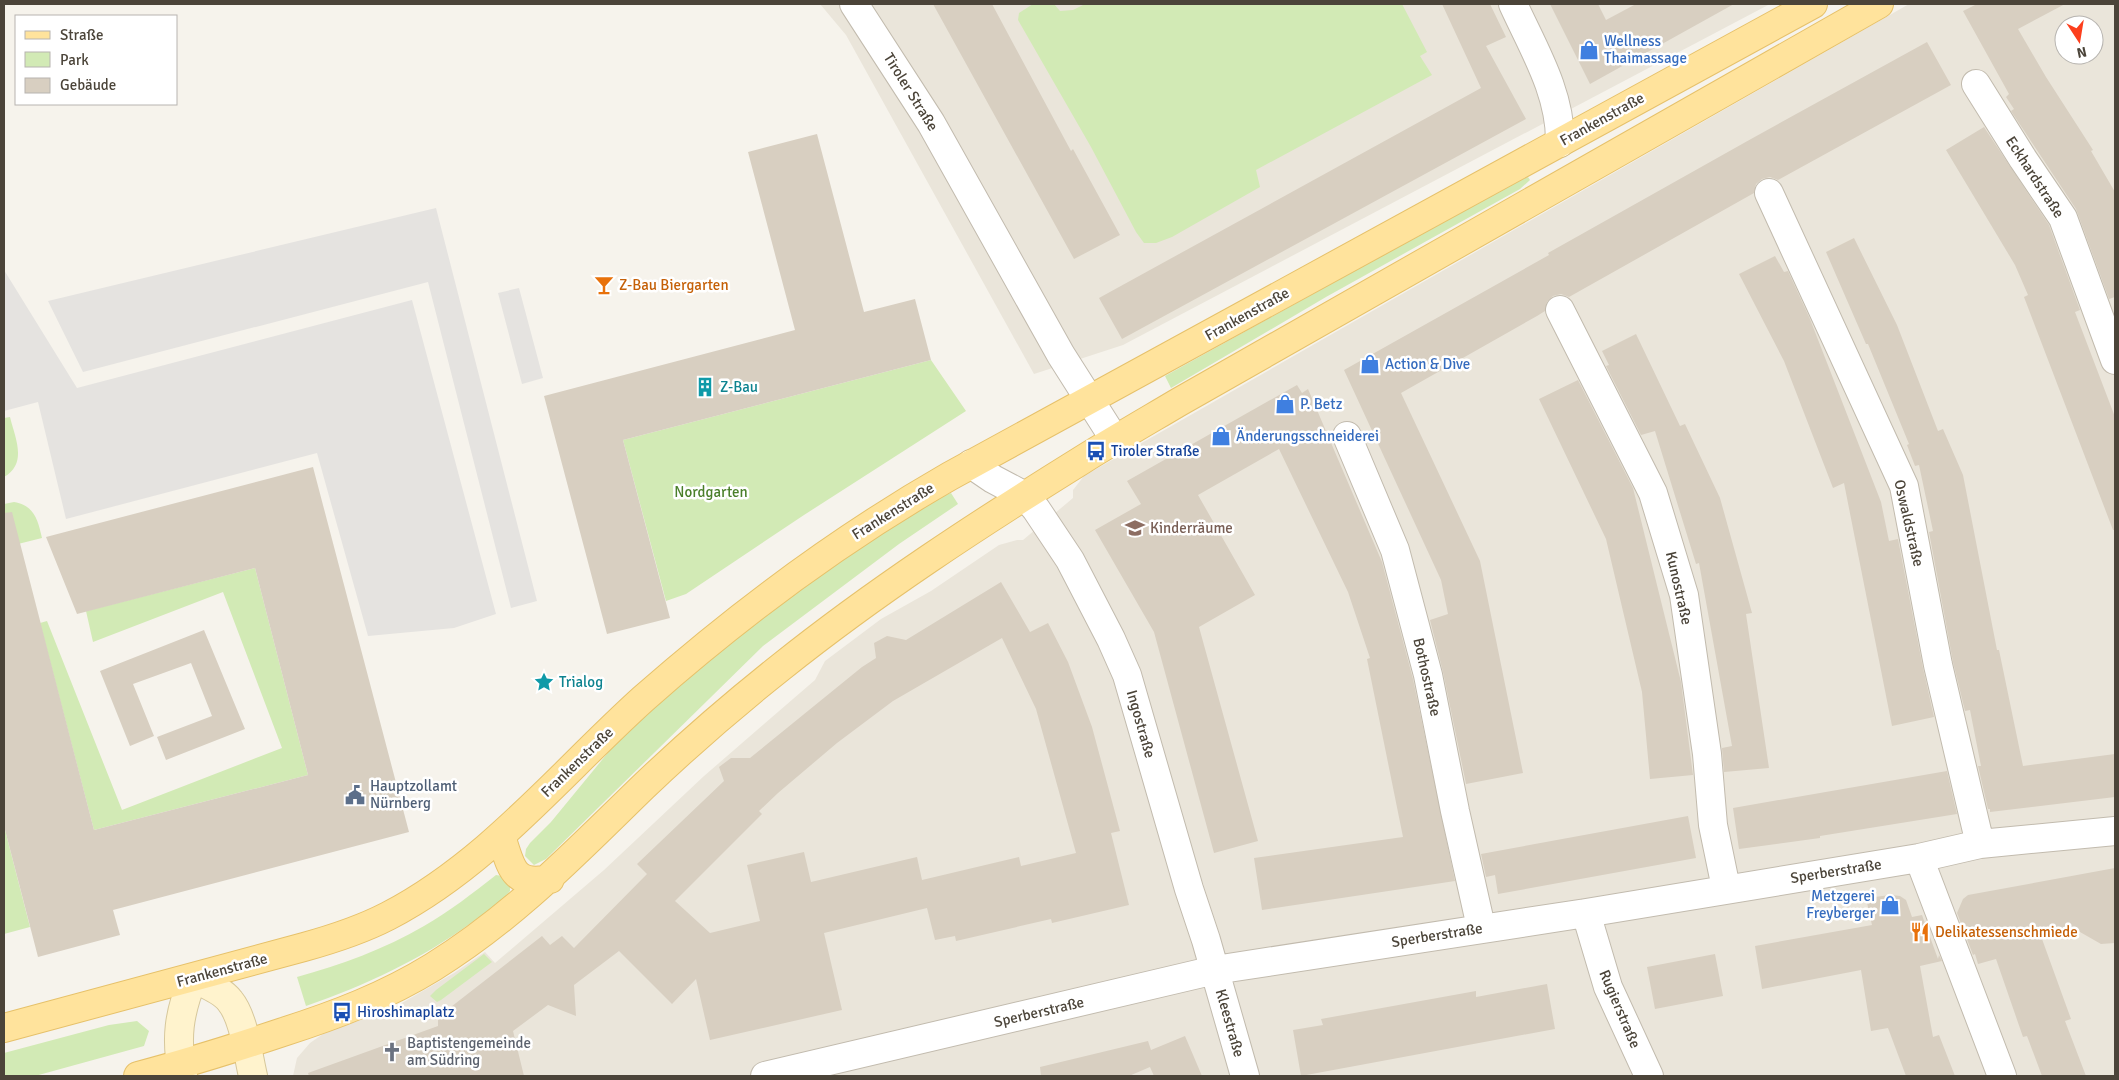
<svg xmlns="http://www.w3.org/2000/svg" width="2119" height="1080" font-family="Signika,sans-serif">
  <style>
    .residential { fill: #eae5da; fill-rule: evenodd }
    .green { fill: #d2eab5 }
    .parking { fill: #e5e3e0 }
    .building { fill: #d8cfc1; fill-rule: evenodd }
    .lines { fill: none; stroke-linecap: round; stroke-linejoin: round }
    .street-casing { stroke: #c2bbae; stroke-width: 30 }
    .secondary-casing { stroke: #d6c79b; stroke-width: 30 }
    .primary-casing { stroke: #e6c16a; stroke-width: 30 }
    .street { stroke: #fff; stroke-width: 28 }
    .secondary { stroke: #fff3cd; stroke-width: 28 }
    .primary { stroke: #ffe39c; stroke-width: 28 }
    .labels { text-anchor: middle; dominant-baseline: central; stroke-width: 5; stroke-linejoin: round; paint-order: stroke }
    .shop-label { font-size: 15px; fill: #366cbe; stroke: #fff; text-anchor: start }
    .street-label { font-size: 15px; fill: #4b4439; stroke: #fff }
    .food-label { font-size: 15px; fill: #c56008; stroke: #fff; text-anchor: start }
    .culture-label { font-size: 15px; fill: #0d838f; stroke: #fff; text-anchor: start }
    .transit-label { font-size: 15px; fill: #164399; stroke: #fff; text-anchor: start }
    .park-label { font-size: 15px; fill: #4a7f2a; stroke: #fff }
    .education-label { font-size: 15px; fill: #785e54; stroke: #fff; text-anchor: start }
    .service-label { font-size: 15px; fill: #4e5e75; stroke: #fff; text-anchor: start }
    .worship-label { font-size: 15px; fill: #5b616d; stroke: #fff; text-anchor: start }
  </style>
  <rect width="100%" height="100%" fill="#f6f3ec"/>
  <!-- residential -->
  <path class="residential" d="M820,4h950l-647,341 -89,29 -188,-339z
    M1909,4h206v1072h-1822l4,-18 13,-15 13,-9 72,-27 59,-34 31,-21 10,11 109,-93 100,-94 111,-96 10,-19 56,-42 50,-28 68,-46 18,-5h6l50,-42v-8l11,-14zM2064,25h30v30h-30z"/>
  <!-- green -->
  <path class="green" d="M1033,4h21l6,7 13,-1 12,-6h317l25,48 -7,4 12,19 -176,95 4,17 -88,50 -16,6h-12l-8,-11 -45,-85 -73,-127 1,-7z
    M1528,177l2,3 -10,9 -194,108 -155,91 -6,-12 344,-191z
    M931,360l35,51 -162,104 -118,79 -20,7 -43,-161z
    M10,417c5,21 18,46 -6,60v-59z
    M951,493l7,11 -59,40 -136,102 -217,213 -12,6 -9,-9 1,-7 4,-6 21,-21 69,-84 37,-34 87,-72 94,-71 103,-64z
    M14,502c20,3 24,18 28,36l-24,6 -6,-22 -8,2v-20z
    M255,568l53,207 -214,55 -54,-207 7,-2 75,189 160,-62 -59,-156 -130,50 -7,-31z
    M4,826l26,101 -26,7z
    M496,875l6,1 8,10v5c-10,13 -26,23 -39,32 -51,37 -105,62 -165,83l-9,-29c43,-12 88,-28 127,-51 26,-15 49,-33 72,-51z
    M484,954l8,8 -51,38 -4,2 -7,-6 6,-6z
    M137,1021l12,10 -5,15 -109,30h-31v-23l105,-28z"/>
  <!-- parking -->
  <path class="parking" d="M436,208l101,393 -26,7 -83,-326 -345,90 -35,-71z
    M4,270l73,118 335,-88 84,314 -42,14 -86,8 -51,-183 -251,66 -28,-117 -34,9z
    M519,288l24,90 -21,6 -24,-91z"/>
  <!-- building -->
  <path class="building" d="M933,4h59l79,147 2,-2 47,86 -46,24z
    M1442,4h48l16,33 -20,9 40,73 -404,220 -23,-41 382,-210z
    M1550,4h48l8,16 30,-16h98l-144,80z
    M1977,4h88l-47,25 28,48 47,73 -2,1 24,41v105l-6,2 -33,-90 -65,-98 3,-2 -8,-12 3,-3 -46,-83z
    M1927,42l24,43 -173,95 -8,-3 -8,2 -6,5 -2,9 -185,104 -8,-3 -8,2 -6,6 -2,9 -8,5 -136,77 79,168 43,212 -57,11 -23,-112 -13,-52 18,-6 -7,-34 -97,-210 205,-115 -1,-2 203,-114z
    M1984,127l65,98 31,85 -5,2 40,105v113h-2l-89,-233 4,-2 -13,-30 -69,-115z
    M817,134l47,178 51,-13 16,61 -308,80 47,178 -63,16 -63,-238 251,-66 -47,-178z
    M1854,238l43,87 41,106 5,-2 20,46 34,175h2l24,116 92,-12v43l-125,15v-3h-2l-10,-43h3l-11,-56 -5,1 -12,-49 -24,-130 4,-1 -14,-66 -4,1 -8,-21 2,-1 -41,-100h-2l-40,-92z
    M1775,256l9,16 4,-1 22,48 71,183 8,39 9,-2 25,129 11,49 -42,9 -48,-243 -11,5 -49,-127 -45,-87z
    M1636,334l44,92 5,-2 35,74 32,115 -6,1 23,154 -45,4 -2,-24 10,-2 -33,-183 -3,1 -41,-133 -14,4 -35,-69 3,-1 -7,-14z
    M1578,380l55,108 48,194 12,93 -43,4 -8,-87 -36,-153 -67,-140z
    M1297,385l5,8 6,-4 74,173 31,117 42,202 -193,29 -8,-52 149,-21 -36,-178 3,-1 -22,-66 -69,-143 -81,46 57,100 -56,32 59,214 -44,12 -60,-221 -59,-102 46,-26 -14,-23z
    M313,467l96,365 -296,78 7,25 -82,22 -34,-131v-313l8,-1 82,318 214,-55 -53,-207 -178,46 -31,-77z
    M1001,582l29,50 18,-9 20,39 24,65 28,104 -9,2 18,72 -77,18 -1,-4 -95,22 -1,-5 -20,4 -8,-32 -103,25 18,77 -132,30 -14,-61 -24,25 -53,-53 -45,34 2,31 -28,-11 -35,26 11,45h-215l-1,-3 130,-47v-9l104,-81 8,9 12,-9 12,12 73,-74 -10,-10 87,-83 -5,-14 12,-9h19l112,-91 14,-9 -2,-15 13,-7 19,4zM1002,638l34,71 40,144 -55,13 -2,-9 -97,23 -5,-23 -106,25 -7,-30 -57,13 13,56 -50,12 -35,-32 87,-87 -3,-3 19,-18 59,-50 56,-42z
    M204,630l41,99 -79,31 -9,-23 55,-21 -21,-53 -58,21 21,52 -24,10 -30,-75z
    M1947,771l10,43 -137,22v2l-81,11 -6,-41z
    M1688,816l8,42 -198,36 -3,-19 -9,2 -5,-23z
    M2115,868v75l-14,1 -21,-12 -38,7 29,80 -6,2 21,55h-44l-15,-40 -4,1 -27,-78 -18,5 -3,-10 -2,1 -16,-42 6,-14 5,-4z
    M1891,895l9,1 6,4 6,17 10,-2 16,44 1,-4 3,6 -22,5 13,71 6,-2 16,41h-49l-18,-48 -17,3 -10,-61 -99,19 -7,-43 117,-21 -6,-27z
    M1715,954l8,42 -68,13 -8,-42z
    M1547,984l8,45 -254,47 -8,-46 30,-5 -2,-6 155,-28v6z
    M1185,1036l17,40h-48l-4,-9 -21,9h-88l-1,-9 108,-26 3,9z"/>
  <g class="lines">
    <defs>
      <path id="street" d="M854,4l77,119 130,232 54,85
        M1513,4c20,44 48,89 47,139
        M1976,84l47,75 40,59 52,142
        M1769,193l135,293 34,179 42,179
        M1560,310l93,183 31,102 23,159 6,71 13,63
        M1347,436l48,114 33,125 27,136 26,116
        M971,464l22,15 32,17 11,13 34,51 41,79 16,36 62,214 17,51 39,136
        M1919,858l83,218
        M1586,913l22,74 41,89
        M765,1076l450,-106 371,-57 333,-55 61,-14 135,-13"/>
      <path id="secondary" d="M183,1076c-8,-37 -4,-63 10,-98 12,6 29,12 37,23 14,17 18,54 23,75"/>
      <path id="primary" d="M501,836c10,30 11,51 49,43
        M4,1028l300,-81c29,-8 57,-17 84,-31 100,-52 172,-142 255,-217 95,-84 197,-160 307,-223l863,-472
        M138,1076c49,-13 97,-28 145,-44 53,-17 103,-36 150,-65 82,-51 142,-114 210,-180 44,-42 90,-82 138,-120 95,-76 198,-143 301,-207 32,-20 65,-39 97,-58l700,-398"/>
    </defs>
    <!-- street casing -->
    <use href="#street" class="street-casing"/>
    <!-- secondary casing -->
    <use href="#secondary" class="secondary-casing"/>
    <!-- primary casing -->
    <use href="#primary" class="primary-casing"/>
    <!-- street -->
    <use href="#street" class="street"/>
    <!-- secondary -->
    <use href="#secondary" class="secondary"/>
    <!-- primary -->
    <use href="#primary" class="primary"/>
  </g>
  <!-- icons -->
  <defs>
    <symbol id="shop-bare" viewBox="-9 -9 18 18"><path d="M-5-2.5h2.3a2.7 3.5 0 0 1 5.4 0H5L5.5 6h-11ZM-1.5-2.5h3a1.5 2.3 0 0 0-3 0Z" fill="#3f7fe0" stroke="#fff" stroke-width="2.5" paint-order="stroke"/></symbol>
    <symbol id="bar-bare" viewBox="-9 -9 18 18"><path d="M-6-5H6L.8 .8V4.5H3.5V6h-7V4.5H-.8V.8Z" fill="#e8710a" stroke="#fff" stroke-width="2.5" paint-order="stroke"/></symbol>
    <symbol id="building-bare" viewBox="-9 -9 18 18"><path d="M-4-6H4V6H1V3H-1V6H-4ZM-2.5-4.3h1.7v1.8h-1.7ZM.8-4.3h1.7v1.8H.8ZM-2.5-1h1.7V.8h-1.7ZM.8-1h1.7V.8H.8Z" fill="#0f9aa8" stroke="#fff" stroke-width="2.5" paint-order="stroke"/></symbol>
    <symbol id="bus-bare" viewBox="-9 -9 18 18"><path d="M-5-6H5V4H4V6H2V4H-2V6H-4V4H-5ZM-3.5-4V0h7V-4ZM-3.5 1.2v1.5H-2V1.2ZM2 1.2v1.5H3.5V1.2Z" fill="#1a4fb4" stroke="#fff" stroke-width="2.5" paint-order="stroke"/></symbol>
    <symbol id="school-bare" viewBox="-9 -9 18 18"><path d="M0-5L7-2L0 1L-7-2ZM-4 1L0 2.5L4 1V4Q0 6-4 4Z" fill="#8d6e63" stroke="#fff" stroke-width="2.5" paint-order="stroke"/></symbol>
    <symbol id="sight-bare" viewBox="-9 -9 18 18"><path d="M0-6L1.8-2.2L6-1.7L2.9 1.2L3.7 5.4L0 3.3L-3.7 5.4L-2.9 1.2L-6-1.7L-1.8-2.2Z" fill="#0f9aa8" stroke="#fff" stroke-width="2.5" paint-order="stroke"/></symbol>
    <symbol id="civic-bare" viewBox="-9 -9 18 18"><path d="M-.6-6.5H3V-4.5H.6V-3L4-1V1h2V6H-6V1h2V-1L-.6-3ZM-1.2 2.5V6h2.4V2.5Z" fill="#5c6f8a" stroke="#fff" stroke-width="2.5" paint-order="stroke"/></symbol>
    <symbol id="restaurant-bare" viewBox="-9 -9 18 18"><path d="M-5-6h1v4h1v-4h1v4h1v-4h1v5L-1.5 .5V6h-2V.5L-5-1ZM5-6V6H3V1.5H1.5Q1.5-4 5-6Z" fill="#e8710a" stroke="#fff" stroke-width="2.5" paint-order="stroke"/></symbol>
    <symbol id="church-bare" viewBox="-9 -9 18 18"><path d="M-1.2-6h2.4v3.5h3.3v2.4h-3.3V6h-2.4V-.1h-3.3v-2.4h3.3Z" fill="#6b7280" stroke="#fff" stroke-width="2.5" paint-order="stroke"/></symbol>
  </defs>
  <g fill-rule="evenodd">
    <use href="#shop-bare" x="1575" y="36" width="28" height="28"/>
    <use href="#bar-bare" x="590" y="271" width="28" height="28"/>
    <use href="#shop-bare" x="1356" y="350" width="28" height="28"/>
    <use href="#building-bare" x="691" y="373" width="28" height="28"/>
    <use href="#shop-bare" x="1271" y="390" width="28" height="28"/>
    <use href="#shop-bare" x="1207" y="422" width="28" height="28"/>
    <use href="#bus-bare" x="1082" y="437" width="28" height="28"/>
    <use href="#school-bare" x="1121" y="514" width="28" height="28"/>
    <use href="#sight-bare" x="530" y="668" width="28" height="28"/>
    <use href="#civic-bare" x="341" y="781" width="28" height="28"/>
    <use href="#shop-bare" x="1876" y="891" width="28" height="28"/>
    <use href="#restaurant-bare" x="1906" y="918" width="28" height="28"/>
    <use href="#bus-bare" x="328" y="998" width="28" height="28"/>
    <use href="#church-bare" x="378" y="1038" width="28" height="28"/>
  </g>
  <g class="labels">
    <!-- shop labels -->
    <g class="shop-label">
      <text x="1604" y="41">Wellness<tspan x="1604" dy="17">Thaimassage</tspan></text>
      <text x="1385" y="364">Action &amp; Dive</text>
      <text x="1300" y="404">P. Betz</text>
      <text x="1236" y="436">Änderungsschneiderei</text>
      <text x="1875" y="896" text-anchor="end">Metzgerei<tspan x="1875" dy="17">Freyberger</tspan></text>
    </g>
    <!-- street labels -->
    <g class="street-label">
      <text transform="translate(911 92) rotate(58)">Tiroler Straße</text>
      <text transform="translate(1602 119) rotate(-29)">Frankenstraße</text>
      <text transform="translate(2035 177) rotate(57)">Eckhardstraße</text>
      <text transform="translate(1247 314) rotate(-29)">Frankenstraße</text>
      <text transform="translate(893 511) rotate(-32)">Frankenstraße</text>
      <text transform="translate(1909 523) rotate(77)">Oswaldstraße</text>
      <text transform="translate(1679 588) rotate(77)">Kunostraße</text>
      <text transform="translate(1427 677) rotate(77)">Bothostraße</text>
      <text transform="translate(1141 724) rotate(74)">Ingostraße</text>
      <text transform="translate(577 762) rotate(-44)">Frankenstraße</text>
      <text transform="translate(1836 871) rotate(-9)">Sperberstraße</text>
      <text transform="translate(1437 935) rotate(-9)">Sperberstraße</text>
      <text transform="translate(222 970) rotate(-15)">Frankenstraße</text>
      <text transform="translate(1620 1009) rotate(67)">Rugierstraße</text>
      <text transform="translate(1039 1012) rotate(-13)">Sperberstraße</text>
      <text transform="translate(1230 1023) rotate(74)">Kleestraße</text>
    </g>
    <!-- food labels -->
    <g class="food-label">
      <text x="619" y="285">Z-Bau Biergarten</text>
      <text x="1935" y="932">Delikatessenschmiede</text>
    </g>
    <!-- culture labels -->
    <g class="culture-label">
      <text x="720" y="387">Z-Bau</text>
      <text x="559" y="682">Trialog</text>
    </g>
    <!-- transit labels -->
    <g class="transit-label">
      <text x="1111" y="451">Tiroler Straße</text>
      <text x="357" y="1012">Hiroshimaplatz</text>
    </g>
    <!-- park labels -->
    <g class="park-label">
      <text x="711" y="492">Nordgarten</text>
    </g>
    <!-- education labels -->
    <g class="education-label">
      <text x="1150" y="528">Kinderräume</text>
    </g>
    <!-- service labels -->
    <g class="service-label">
      <text x="370" y="786">Hauptzollamt<tspan x="370" dy="17">Nürnberg</tspan></text>
    </g>
    <!-- worship labels -->
    <g class="worship-label">
      <text x="407" y="1043">Baptistengemeinde<tspan x="407" dy="17">am Südring</tspan></text>
    </g>
  </g>
  <!-- border -->
  <rect width="2119" height="1080" fill="none" stroke="#4b4439" stroke-width="10"/>
  <!-- legend -->
  <rect x="15" y="15" width="162" height="90" fill="#ffffff" stroke="#b7b4b0"/>
  <rect x="25" y="31" width="25" height="8" fill="#ffe39c" stroke="#b7b4b0"/>
  <text x="60" y="40" font-size="15" fill="#4b4439">Straße</text>
  <rect x="25" y="52" width="25" height="15" fill="#d2eab5" stroke="#b7b4b0"/>
  <text x="60" y="65" font-size="15" fill="#4b4439">Park</text>
  <rect x="25" y="78" width="25" height="15" fill="#d8cfc1" stroke="#b7b4b0"/>
  <text x="60" y="90" font-size="15" fill="#4b4439">Gebäude</text>
  <!-- north arrow -->
  <g transform="translate(2079 40) rotate(168)"><circle r="24" fill="#ffffff" stroke="#b7b4b0"/>
  <path d="M0-4L9 19L0 12L-9 19Z" fill="#fc3f1d"/>
  <text y="-8" font-size="14" font-weight="bold" text-anchor="middle" fill="#4b4439">N</text>
  </g>
</svg>
